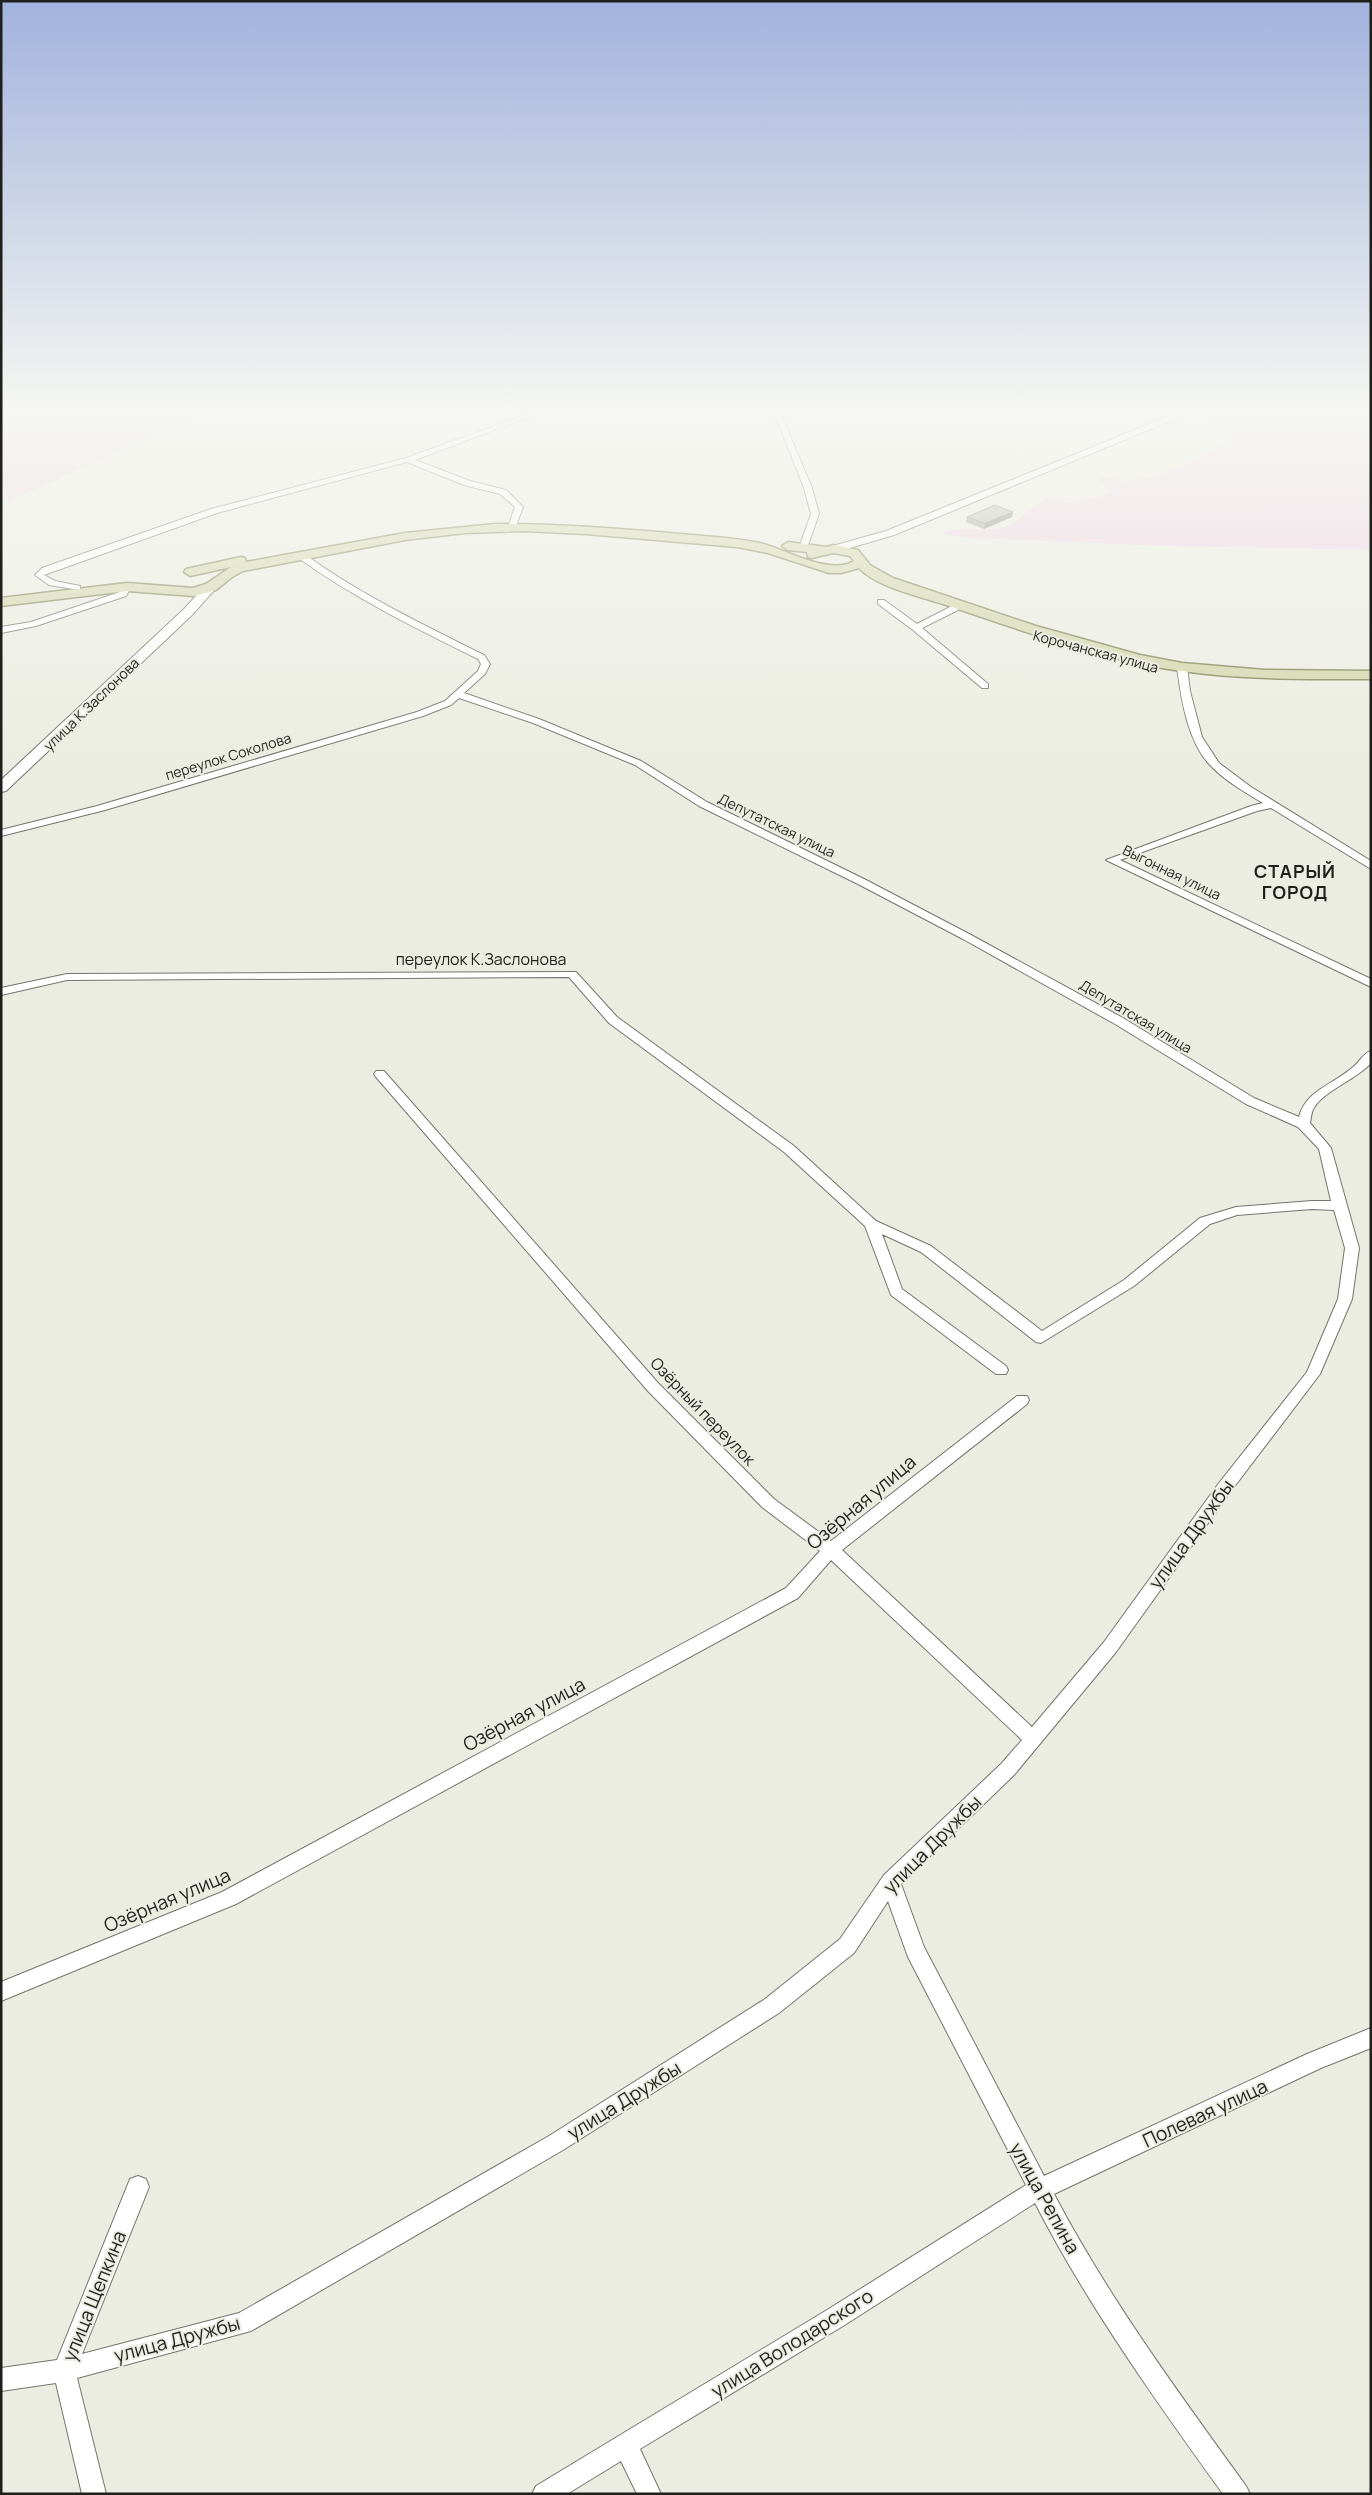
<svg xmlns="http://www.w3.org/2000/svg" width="1372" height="2495" font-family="Manrope,sans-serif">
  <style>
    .green { fill: #f0d3e6 }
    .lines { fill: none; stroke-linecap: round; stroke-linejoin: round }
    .street-casing { stroke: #74756b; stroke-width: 2 }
    .secondary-casing { stroke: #74756b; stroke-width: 2 }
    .primary-casing { stroke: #818554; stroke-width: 3 }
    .street { fill: #fff; fill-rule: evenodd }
    .secondary { fill: #fff; fill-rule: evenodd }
    .primary { fill: #d3d7ab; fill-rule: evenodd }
    .wall { fill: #a0a197 }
    .shaded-wall { fill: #82837b }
    .building { fill: #babbb0; stroke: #82837b }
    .labels { text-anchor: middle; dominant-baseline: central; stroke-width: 4; stroke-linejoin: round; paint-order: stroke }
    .far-street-label { font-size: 14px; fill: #1f201b; stroke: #ecede2 }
    .street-label { font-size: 16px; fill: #1f201b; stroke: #ecede2 }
    .far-district-label { font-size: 18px; font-weight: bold; letter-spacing: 1px; fill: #1f201b; stroke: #ecede2 }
    .near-street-label { font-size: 19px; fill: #1f201b; stroke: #ecede2 }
  </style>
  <rect width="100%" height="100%" fill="#ecede2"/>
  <!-- green -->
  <path class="green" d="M1,412h205l-197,89 -8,-20z
    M1222,412h149v138l-204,-4 -199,-8 -28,-5c20,-7 43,0 64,-6 17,-4 28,-26 46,-28 5,0 10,3 15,3 15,1 30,-5 45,-9l-11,-15c10,-4 17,3 26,3 8,0 16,-3 24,-4 29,-6 58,-25 86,-37l-5,-6 -32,-9z"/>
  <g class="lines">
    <defs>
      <path id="street" d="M533,412h9l-127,48 55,21 36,9 17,17 -7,19 -7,-2 6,-17 -15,-13 -36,-9 -57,-23 -190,51 -173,62 11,6 25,5v4l-31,-5 -14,-10 7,-7 169,-59 195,-51z
        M774,412h6l32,76 7,26 -12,34 -4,2 -4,-2 12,-34 -7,-26z
        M297,553h6c56,41 119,71 181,102l6,9 -5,10 -21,19 75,26 102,42 66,41 159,78 105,55 152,83 131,80 45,19c7,-27 34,-32 54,-50 7,-5 10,-14 18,-16v12c-14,16 -49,29 -57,45 -3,4 -3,11 -4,15l21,25 28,100 -7,51 -32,75 -89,117 -115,161 -102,123 -113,109 23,63 120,229 263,-122 64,-26v20l-50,20 -267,126c54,103 124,198 192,292l4,8h-27c-67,-93 -135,-188 -188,-291l-192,123 -203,123 21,45h-24l-16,-33 -54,33h-35l4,-8 291,-176 199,-125 -118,-228 -20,-56 -34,52 -75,60 -216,137 -312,181 -174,47 29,116h-24l-26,-111 -55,8v-23l56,-8 73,-181 8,-3 8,3 3,8 -67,167 157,-41 310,-177 216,-137 75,-60 44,-64 118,-112 20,-23 -191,-180 -33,38 -562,306 -235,97v-19l221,-90 564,-304 34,-37 -58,-44 -114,-116 -272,-314 -2,-3 2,-3h8l274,312 116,116 57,42 186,-145h10l2,4 -2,4 -185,146 190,177 72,-85 115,-159 88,-111 31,-73 7,-51 -11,-38 -22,-1 -75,6 -27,9 -76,62 -93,57 -5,-1 -115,-90 -39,-18 20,55 104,77 2,4 -2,4h-10l-105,-79 -26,-69 -81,-74 -175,-129 -40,-46 -502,3 -66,15v-7l66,-14 509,-2 41,45 177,129 82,75 55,25 111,85 82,-51 76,-62 36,-11 76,-6h19l-12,-52 -21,-22 -52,-23 -131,-80 -152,-85 -105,-55 -159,-78 -64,-41 -102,-42 -74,-25 -8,7 -28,11 -318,94 -104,26v-6l96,-24 320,-94 28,-11 33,-30 3,-7 -3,-5c-63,-31 -124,-61 -181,-102z
        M127,584l4,3 -5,9 -90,30 -35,7v-6l30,-5 89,-30z
        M878,600h6l33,24 35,-18h6v4l-36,18 66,56v4h-6l-69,-58 -35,-26z
        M1182,664l5,3 3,24 12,46 17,26 32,24 120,74v8l-100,-61 -14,3 -137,49 251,119v8l-265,-127 145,-54 12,-3c-17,-10 -36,-21 -50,-35 -25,-23 -32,-69 -36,-101z"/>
      <path id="secondary" d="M1179,412h13l-298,123 -61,18 -6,-4 2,-2 57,-16z
        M211,583l6,4 -25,28 -186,176 -5,1v-12l183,-171 23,-25z"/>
      <path id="primary" d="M495,524c58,0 116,4 174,9 30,3 61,4 91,10 25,6 70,33 94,18l-4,-5 -17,-3 -21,5 -4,-1 -1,-5 -19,-2 -6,-4 6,-4 39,5 6,-2 25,5 12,15 23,13 143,48 104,29 42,8 83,7 106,1v8c-63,0 -127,1 -189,-8 -79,-10 -161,-41 -236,-66 -24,-8 -70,-18 -87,-37l-18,5h-12l-61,-20 -31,-6 -151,-13 -61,-3 -60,2 -60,7 -162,31 -11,6 -16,13 -22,6 -67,-5 -126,15v-8l126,-15 66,5 13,-4 25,-17 -41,9 -6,-4 2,-3 55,-12 4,1 1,4 159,-29z"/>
    </defs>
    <!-- street casing -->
    <use href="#street" class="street-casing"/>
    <!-- secondary casing -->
    <use href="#secondary" class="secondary-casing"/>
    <!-- primary casing -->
    <use href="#primary" class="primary-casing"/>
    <!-- street -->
    <use href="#street" class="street"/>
    <!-- secondary -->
    <use href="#secondary" class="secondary"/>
    <!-- primary -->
    <use href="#primary" class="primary"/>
  </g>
  <!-- wall -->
  <path class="wall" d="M967,517h45l-28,12 -18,-7z"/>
  <!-- shaded-wall -->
  <path class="shaded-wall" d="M1013,512l-1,5 -28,12 1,-6z"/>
  <!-- building -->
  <path class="building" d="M995,505l18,7 -28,11 -18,-6z"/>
  <!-- sky -->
  <linearGradient id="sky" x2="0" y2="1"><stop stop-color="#a1b2dc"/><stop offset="0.54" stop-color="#f6f7f2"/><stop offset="1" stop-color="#f6f7f2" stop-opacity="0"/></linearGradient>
  <rect width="1372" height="761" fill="url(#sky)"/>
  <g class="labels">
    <!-- far-street labels -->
    <g class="far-street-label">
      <text transform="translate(1096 651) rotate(15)">Корочанская улица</text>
      <text transform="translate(91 704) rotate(-44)">улица К.Заслонова</text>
      <text transform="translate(228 756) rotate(-17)">переулок Соколова</text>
      <text transform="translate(777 825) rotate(26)">Депутатская улица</text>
      <text transform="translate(1172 872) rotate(26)">Выгонная улица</text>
      <text transform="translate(1136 1016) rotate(31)">Депутатская улица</text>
    </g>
    <!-- street labels -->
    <g class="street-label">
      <text x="481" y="959">переулок К.Заслонова</text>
      <text transform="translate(703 1411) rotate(46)">Озёрный переулок</text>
    </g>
    <!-- far-district labels -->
    <g class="far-district-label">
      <text x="1295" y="871">СТАРЫЙ<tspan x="1295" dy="21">ГОРОД</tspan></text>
    </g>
    <!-- near-street labels -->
    <g class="near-street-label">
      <text transform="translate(861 1502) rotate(-40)">Озёрная улица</text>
      <text transform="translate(1191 1534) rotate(-54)">улица Дружбы</text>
      <text transform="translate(524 1714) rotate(-28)">Озёрная улица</text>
      <text transform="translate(932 1844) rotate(-45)">улица Дружбы</text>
      <text transform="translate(167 1900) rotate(-23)">Озёрная улица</text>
      <text transform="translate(624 2100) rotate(-32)">улица Дружбы</text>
      <text transform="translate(1205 2113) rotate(-25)">Полевая улица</text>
      <text transform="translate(1045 2198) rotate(61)">улица Репина</text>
      <text transform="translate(94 2296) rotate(-68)">улица Щепкина</text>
      <text transform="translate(177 2339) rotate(-15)">улица Дружбы</text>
      <text transform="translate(792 2343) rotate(-32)">улица Володарского</text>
    </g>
  </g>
  <!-- border -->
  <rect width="1372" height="2495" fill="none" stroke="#1f201b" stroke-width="5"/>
</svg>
